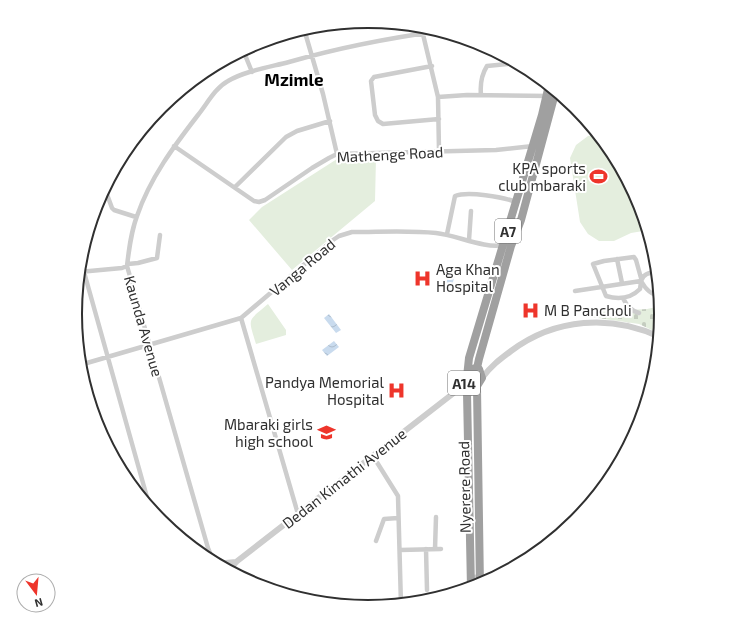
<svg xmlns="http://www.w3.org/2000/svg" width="737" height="629" font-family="'Exo 2',sans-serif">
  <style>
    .cemetery { fill: url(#cemetery-stones) }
    .garden { fill: #e4eede }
    .water { fill: url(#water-waves) }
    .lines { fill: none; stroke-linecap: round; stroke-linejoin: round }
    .minor { stroke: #cdcdcd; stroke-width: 4.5 }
    .tertiary { stroke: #cdcdcd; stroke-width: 6 }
    .trunk { stroke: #a0a0a0; stroke-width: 8 }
    .labels { text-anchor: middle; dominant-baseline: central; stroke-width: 4; stroke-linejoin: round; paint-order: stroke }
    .shield { fill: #fff; stroke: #6e6e6e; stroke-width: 1 }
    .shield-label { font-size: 14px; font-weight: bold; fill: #303030 }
    .street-label { font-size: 15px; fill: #303030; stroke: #fff }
    .poi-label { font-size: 15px; fill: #303030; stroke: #fff; text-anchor: end }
    .quarter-label { font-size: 17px; font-weight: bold; fill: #000; stroke: #fff }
    .rim { fill: none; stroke: #303030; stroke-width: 2 }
  </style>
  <defs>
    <pattern id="cemetery-stones" width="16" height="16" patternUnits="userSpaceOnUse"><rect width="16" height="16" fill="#e4eede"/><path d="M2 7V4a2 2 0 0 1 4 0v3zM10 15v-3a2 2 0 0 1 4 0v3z" fill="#c4ccbf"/></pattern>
    <pattern id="water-waves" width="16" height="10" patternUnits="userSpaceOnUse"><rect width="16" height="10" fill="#c9dbee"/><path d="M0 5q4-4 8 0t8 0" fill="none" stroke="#adbccc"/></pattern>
  </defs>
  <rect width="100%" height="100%" fill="#fff"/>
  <!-- cemetery -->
  <path class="cemetery" d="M661,306l1,9 -2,19 -21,-10 -48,-7 3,-5 53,-3z"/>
  <!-- garden -->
  <path class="garden" d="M599,134l14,18 23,44 7,35 -12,2 -17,8h-15l-11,-7 -8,-12 -10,-64 6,-13 12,-9z
    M376,158l-1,43 -83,69 -43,-50 13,-13 75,-48z
    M268,304l18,26v5l-30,9c-8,-27 -9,-22 12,-40z"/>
  <!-- water -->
  <path class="water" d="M449,273l6,2 -4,14 -6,-2z
    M329,314l12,16 -5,3 -12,-15z
    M334,341l5,6 -12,9 -5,-6z"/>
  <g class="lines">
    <!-- minor -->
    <path class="minor" d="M421,26l17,71 29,-2 82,1
      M304,29l19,65 14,60
      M243,50l9,22
      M432,66l-58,11 -3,4 4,34 3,6 5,3 56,-5
      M481,95c-1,-10 1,-21 6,-29l30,-3
      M438,97l1,54
      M174,146l80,55 5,1 6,-2 47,-32 17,-10 8,-4 159,-4 37,-4
      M235,187l51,-50 11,-6 33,-10
      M105,189l7,19 2,2 22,7
      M447,234l8,-38c13,-5 48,1 61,6
      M469,240l2,-29
      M617,259l5,24
      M128,264l10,-1 19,-5 3,-23
      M79,272l43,-4 5,-2
      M84,272l66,236
      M658,272c-7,0 -15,1 -17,9 4,7 10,15 19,14
      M641,282l-1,7c-10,10 -21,11 -34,7l-13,-32 11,-3 30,-4 2,3 5,18
      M575,291l66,-10
      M623,298c3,7 8,13 16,15
      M241,318l57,196
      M80,365l161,-47 92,-78 6,-4 13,-4c28,0 57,-2 84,1 20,2 49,16 67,12
      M373,456l25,40 3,109
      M376,541l8,-22 14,-1
      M426,549l1,41
      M435,549l1,-32
      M400,550l41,-1
      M218,563l-5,-3 -5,-12 -81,-282c2,-17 4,-34 10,-50 13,-38 37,-70 61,-101 9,-11 17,-27 30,-34 17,-10 42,-14 61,-19 49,-14 100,-24 151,-31
      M471,577l28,-1"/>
    <!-- tertiary -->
    <path class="tertiary" d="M482,378c9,-12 17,-18 29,-27 44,-33 100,-37 149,-14
      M215,564l21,-2
      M229,571l7,-9 228,-177"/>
    <!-- trunk -->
    <path class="trunk" d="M475,368l4,1 3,9 -8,13 -7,2c-7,-8 -1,-20 8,-25z
      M477,368l2,-9 32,-113 10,-26 35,-130
      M467,377l2,-19 73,-243 7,-30
      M477,388l3,198
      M467,393l4,195"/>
  </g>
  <!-- icons -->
  <defs>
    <symbol id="stadium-bare" viewBox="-9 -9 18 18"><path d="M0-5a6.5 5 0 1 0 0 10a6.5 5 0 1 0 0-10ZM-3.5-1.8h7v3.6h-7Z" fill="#ee352b" stroke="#fff" stroke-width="2.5" paint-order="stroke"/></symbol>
    <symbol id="hospital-bare" viewBox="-9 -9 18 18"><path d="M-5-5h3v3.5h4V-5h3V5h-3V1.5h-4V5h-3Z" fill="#ee352b" stroke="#fff" stroke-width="2.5" paint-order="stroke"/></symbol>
    <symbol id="school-bare" viewBox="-9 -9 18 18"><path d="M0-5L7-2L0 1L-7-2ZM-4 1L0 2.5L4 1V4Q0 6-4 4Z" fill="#ee352b" stroke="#fff" stroke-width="2.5" paint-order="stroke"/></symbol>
  </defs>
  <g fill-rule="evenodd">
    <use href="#stadium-bare" x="586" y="164" width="25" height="25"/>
    <use href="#hospital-bare" x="410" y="266" width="25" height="25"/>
    <use href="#hospital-bare" x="518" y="298" width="25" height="25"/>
    <use href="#hospital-bare" x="384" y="378" width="25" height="25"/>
    <use href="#school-bare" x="314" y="420" width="25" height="25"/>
  </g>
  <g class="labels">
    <!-- shield labels -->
    <g class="shield">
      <rect x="495" y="219" width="26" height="24" rx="3"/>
      <rect x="448" y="371" width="32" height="24" rx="3"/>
    </g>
    <g class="shield-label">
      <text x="508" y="231">A7</text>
      <text x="464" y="383">A14</text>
    </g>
    <!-- street labels -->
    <g class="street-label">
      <text transform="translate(390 154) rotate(-3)">Mathenge Road</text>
      <text transform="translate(302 267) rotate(-40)">Vanga Road</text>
      <text transform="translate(144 326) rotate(74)">Kaunda Avenue</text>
      <text transform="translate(344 478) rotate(-38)">Dedan Kimathi Avenue</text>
      <text transform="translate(464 487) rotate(-91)">Nyerere Road</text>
    </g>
    <!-- poi labels -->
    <g class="poi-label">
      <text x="586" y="168">KPA sports<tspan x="586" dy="17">club mbaraki</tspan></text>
      <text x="436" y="269" text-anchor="start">Aga Khan<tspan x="436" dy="17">Hospital</tspan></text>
      <text x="544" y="310" text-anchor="start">M B Pancholi</text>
      <text x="384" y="382">Pandya Memorial<tspan x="384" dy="17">Hospital</tspan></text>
      <text x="313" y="424">Mbaraki girls<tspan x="313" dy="17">high school</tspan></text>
    </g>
    <!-- quarter labels -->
    <g class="quarter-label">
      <text x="294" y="79">Mzimle</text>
    </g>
  </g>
  <!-- crop -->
  <path d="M0 0H737V629H0ZM82 314a286 286 0 1 1 572 0a286 286 0 1 1-572 0Z" fill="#fff" fill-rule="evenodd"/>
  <path class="rim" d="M82 314a286 286 0 1 1 572 0a286 286 0 1 1-572 0Z"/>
  <!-- north arrow -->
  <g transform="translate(36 593) rotate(164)"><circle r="19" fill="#ffffff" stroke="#acacac"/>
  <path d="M0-3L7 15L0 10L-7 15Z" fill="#ee352b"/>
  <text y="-6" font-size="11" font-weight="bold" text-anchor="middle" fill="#303030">N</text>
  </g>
</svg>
